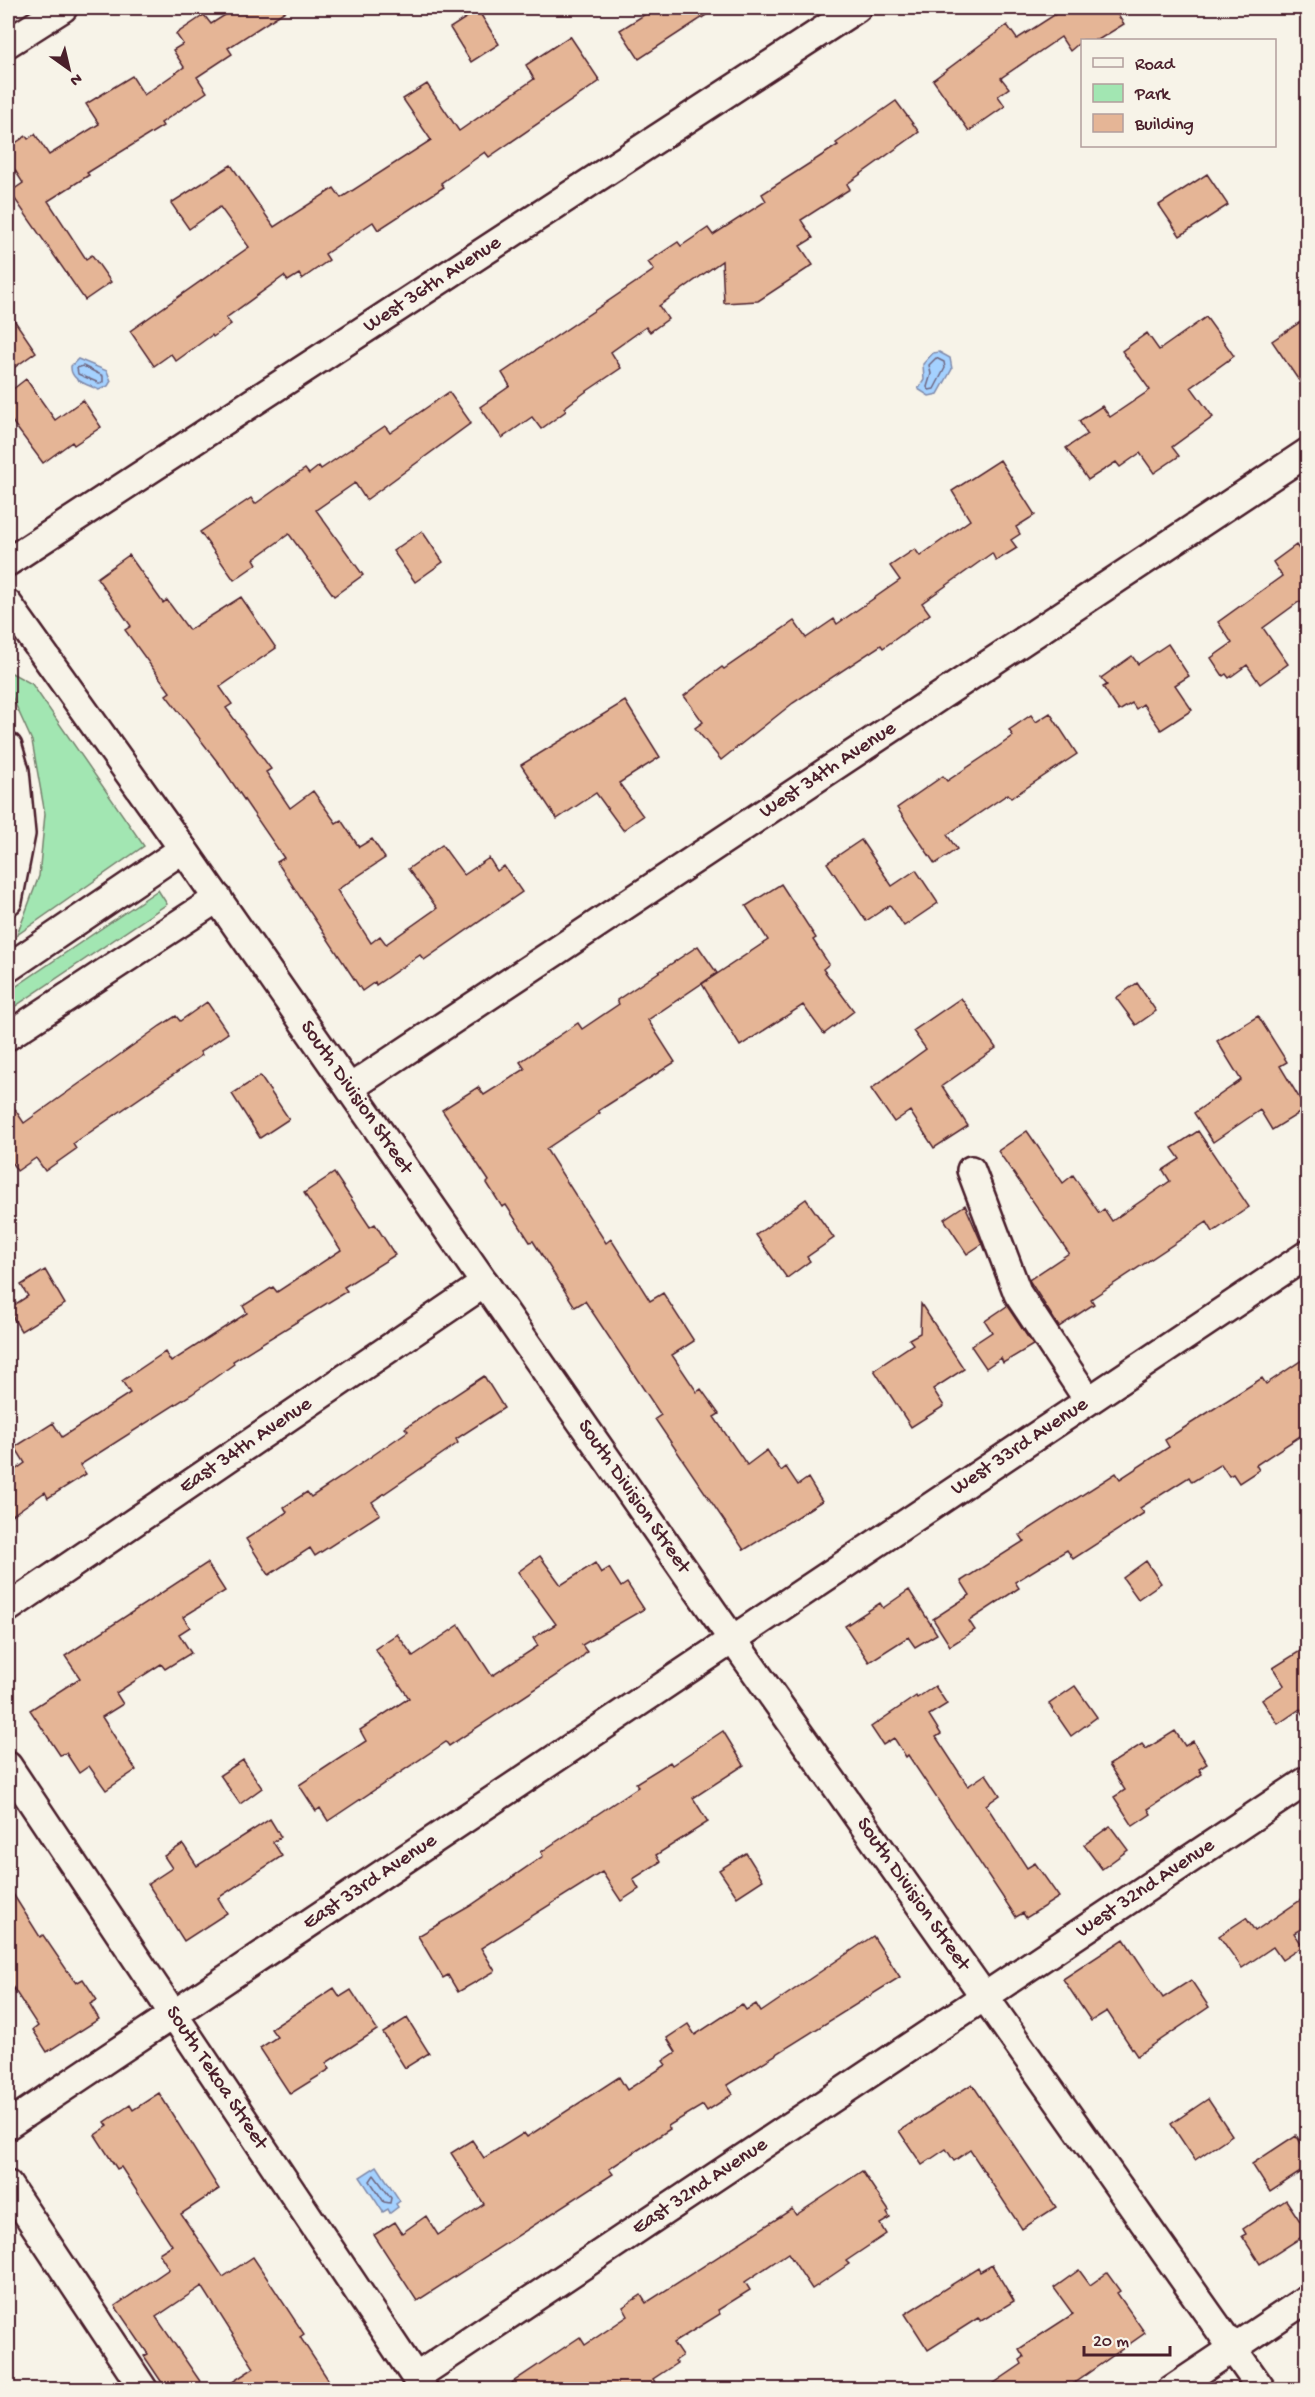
<svg xmlns="http://www.w3.org/2000/svg" width="1315" height="2397" font-family="'Gochi Hand',sans-serif">
  <style>
    .green { fill: #a2e6b2; stroke: #76826e; stroke-width: 1.5 }
    .water { fill: #a4d1ff; stroke: #808aaa; stroke-width: 1.5 }
    .lines { fill: none; stroke-linecap: round; stroke-linejoin: round }
    .shore { stroke: #6e6680; stroke-width: 1.5 }
    .building { fill: #e5b596; stroke: #4a1f2b; stroke-width: 1.5 }
    .minor-casing { stroke: #4a1f2b; stroke-width: 32 }
    .minor { stroke: #f7f3e8; stroke-width: 27 }
    .labels { text-anchor: middle; dominant-baseline: central; stroke-width: 4.5; stroke-linejoin: round; paint-order: stroke }
    .street-label { font-size: 21px; fill: #4a1f2b; stroke: #f7f3e8 }
  </style>
  <rect width="100%" height="100%" fill="#f7f3e8"/>
  <filter id="ink" filterUnits="userSpaceOnUse"><feTurbulence type="fractalNoise" baseFrequency=".0167" numOctaves="2"/><feDisplacementMap in="SourceGraphic" scale="12" xChannelSelector="R" yChannelSelector="G"/><feConvolveMatrix kernelMatrix="1 2 1 2 8 2 1 2 1" color-interpolation-filters="sRGB"/></filter>
  <g filter="url(#ink)">
    <!-- green -->
    <path class="green" d="M8,671l24,13 112,162 -127,89 22,-59 6,-62 -13,-73 -24,-53z
      M158,890l9,14 -159,107v-19z"/>
    <!-- water -->
    <path class="water" d="M939,352l11,6 2,11 -14,25 -9,2 -11,-7 6,-9 -1,-16 10,-11z
      M78,359l29,12 4,10 -3,5 -9,4c-12,-6 -29,-9 -28,-24z
      M377,2166l23,35 -4,3 2,3 -8,6 -2,-4 -5,3 -23,-35z"/>
    <g class="lines">
      <!-- shore -->
      <path class="shore" d="M936,358l8,4 1,6 -11,21 -5,1 -2,-3 4,-13 -2,-9z
        M83,366l20,10v6l-4,1 -21,-9 -1,-6z
        M374,2175l17,23 -1,5 -6,-1 -14,-21z"/>
    </g>
    <!-- building -->
    <path class="building" d="M236,8h54l-62,40 4,6 -35,23 10,15 -46,31 2,3 -76,47 2,2 -41,26 38,58 6,-4 19,27 -26,18 -75,-108 13,-9 -15,-24v-11l18,-12 2,3 7,-5 14,21 50,-31 -13,-20 46,-28 12,19 40,-28 -11,-17 10,-6 -7,-10 28,-19 7,9z
      M655,8h62l-78,51 -19,-29z
      M1065,8h48l11,16 -26,16h-15l-13,11 -9,-14 -60,41 8,10 -11,8 7,10 -36,25 -36,-51 74,-55 10,14z
      M478,10l21,34 -28,18 -21,-34z
      M570,36l30,45 -111,76 -4,-5 -44,31 3,4 -66,43 -5,-8 -48,32 4,6 -27,19 -3,-5 -11,7 -4,-5 -58,42 5,6 -18,13 -1,-2 -36,26 -5,-7 -17,12 -24,-35 119,-84 -29,-40 -31,22 -18,-26 60,-38 43,62 60,-39 7,10 90,-58 -28,-41 24,-15 32,47 75,-52 -8,-14z
      M896,101l23,31 -72,52 3,5 -49,31 12,18 -13,8 13,19 -55,36 -34,2 -2,-42 -63,45 9,13 -18,13 -4,-5 -35,25 10,16 -37,25 -20,15 2,3 -25,18 -9,-12 -30,21 -22,-31 30,-21 -8,-13 152,-103 -6,-8 30,-20 3,4 27,-18 5,7 53,-34 -4,-7 76,-49 -2,-2z
      M1207,174l21,31 -48,31 -21,-31z
      M8,311l28,41 -28,20z
      M1206,317l28,39 -43,31 22,30 -41,30 7,9 -25,17 -14,-20 -20,14 -4,-5 -28,18 -22,-32 21,-14 -8,-13 23,-15 8,11 40,-27 -28,-39 25,-18 12,17z
      M1308,317v77l-36,-53z
      M26,379l29,41 28,-20 18,27 -27,18 -2,-3 -29,21 -35,-47v-23z
      M449,392l22,31 -105,77 -11,-17 -39,27 47,65 -29,21 -45,-62 -35,25 3,5 -23,16 -34,-48 51,-34 4,6 50,-35 4,5 10,-8 2,3 64,-43 5,7z
      M1000,460l35,55 -19,12 4,7 -9,6 6,8 -21,13 -4,-8 -70,50 8,11 -47,34 -2,-3 -88,58 -72,57 -26,-32 8,-6 -19,-26 38,-29 2,2 70,-48 12,17 28,-19 3,5 63,-44 -10,-14 25,-17 5,7 50,-36 -18,-29z
      M422,531l21,31 -28,20 -22,-31z
      M1296,545l10,14 2,-1v55l-8,-12 -37,27 25,36 -28,20 -13,-19 -18,13 -3,-4 -3,2 -12,-18 21,-15 -14,-21 64,-46 -9,-14z
      M129,555l34,48 4,-3 22,30 52,-33 35,51 -56,39 12,17 -6,4 45,61 -5,3 24,36 23,-17 23,32 5,-3 18,27 13,-8 13,19 -48,32 34,53 9,-7 6,8 51,-36 -29,-39 34,-24 22,30 25,-17 8,13 7,-5 18,26 -98,68 -4,-5 -44,30 -1,-3 -13,9 -85,-129 7,-4 -61,-89 -57,-74 4,-3 -45,-62 6,-4 -34,-48z
      M1168,644l21,32 -14,9 17,25 -31,20 -18,-26 -7,5 -4,-6 -13,8 -16,-24 4,-2 -6,-7 31,-22 6,8z
      M625,701l35,56 -41,26 24,33 -20,14 -27,-37 -39,26 -36,-54z
      M1050,713l27,41 -66,44 -3,-4 -61,41 10,14 -22,15 -38,-56 46,-32 4,5 48,-32 18,-13 -4,-6 22,-15 5,7z
      M861,840l31,46 24,-16 22,33 -34,23 -14,-21 -24,16 -39,-58z
      M781,884l35,54 -3,2 16,24 -6,5 31,42 -30,23 -21,-29 -63,41 -38,-62 66,-44 -22,-34z
      M698,946l19,27 -69,47 27,42 -77,49 2,2 -54,36 60,94 5,-4 39,62 13,-8 31,48 -22,14 25,37 4,-3 18,25 -5,3 33,48 20,-15 14,21 5,-4 12,18 10,-7 14,23 -78,49 -89,-131 6,-4 -76,-114 -10,6 -42,-66 -3,1 -24,-37 -4,2 -15,-24 2,-2 -47,-71 36,-23 6,8 41,-26 -5,-7 58,-39 4,6 37,-25 -2,-4z
      M1137,983l19,28 -20,14 -20,-27z
      M961,998l35,50 -54,38 26,40 -34,22 -24,-37 -16,11 -23,-33 55,-40 -13,-18z
      M207,1002l21,31 -28,19 2,3 -129,89 3,5 -31,22 -9,-13 -19,13 -9,-14v-58l16,24 136,-97 16,-10 4,5z
      M1258,1016l29,46 -7,4 26,43 -34,21 -12,-20 -47,32 -19,-29 47,-33 -24,-39z
      M260,1076l29,43 -29,19 -28,-44z
      M1027,1131l36,52 10,-8 26,38 5,-4 8,12 58,-40 -7,-11 17,-11 -8,-11 26,-17 51,76 -36,25 -6,-10 -116,77 3,5 -35,23 -30,-47 40,-27 -71,-102z
      M334,1173l36,54 5,-3 20,31 -51,32 3,4 -114,70 1,3 -42,30 -112,71 6,9 -38,24 -3,-6 -37,26v-43l17,-12 -10,-16 38,-24 9,14 68,-44 -8,-12 43,-29 6,10 76,-49 -4,-7 30,-19 4,5 64,-42 -37,-57z
      M806,1199l28,39 -27,19 3,4 -23,17 -31,-43z
      M965,1205l17,39 -15,10 -23,-35z
      M45,1270l20,34 -44,27 -13,-22 20,-13 -7,-11z
      M921,1304l43,65 -31,20 11,17 -33,21 -37,-57 39,-26 -4,-5 11,-6z
      M1007,1306l26,39 -30,18 -2,-5 -15,10 -15,-22 21,-14 -7,-11z
      M1308,1356v75l-52,34 3,5 -20,13 -6,-9 -4,2 -8,-12 -29,18 -3,-5 -49,31 4,5 -71,46 -6,-9 -52,32 4,6 -50,33 6,9 -25,16 -17,-27 37,-24 -9,-14 63,-40 -4,-6 96,-62 4,6 49,-32 -4,-7 25,-16 72,-46 4,6z
      M484,1376l20,32 -48,31 2,4 -86,59 8,12 -65,42 -5,-8 -41,27 -23,-36 41,-27 -3,-5 23,-15 4,5 32,-21 65,-45 -3,-3z
      M540,1556l21,29 34,-22 6,10 8,-5 12,19 6,-4 17,26 -62,36 5,7 -9,9 -129,85 -3,-4 -118,79 -8,-13 -4,3 -17,-26 67,-44 -6,-11 49,-32 -34,-49 22,-15 16,22 46,-31 33,51 46,-30 -5,-8 23,-14 -38,-52z
      M1146,1561l15,22 -23,16 -15,-21z
      M207,1563l18,28 -42,26 7,10 -11,7 12,19 -26,16 -4,-5 -45,29 7,11 -21,13 34,53 -30,20 -17,-24 -10,7 -13,-20 -6,2 -30,-45 50,-32 -15,-22z
      M909,1590l28,44 -22,13 -7,-10 -39,25 -24,-36 35,-23 3,5z
      M1308,1646v75l-8,-12 -22,15 -16,-24 22,-15 -11,-17z
      M935,1686l12,18 -18,11 12,19 -5,3 32,49 18,-12 14,21 -14,10 41,63 8,-5 24,34 -33,21 -3,-5 -7,4 -108,-162 -2,2 -12,-19 -11,7 -12,-18 45,-31 1,2z
      M1075,1686l22,31 -26,19 -22,-32z
      M723,1731l21,34 -51,33 15,24 -52,33 4,7 -27,17 6,10 -18,12 -19,-29 -121,76 14,23 -37,21 -10,-17 -5,3 -25,-42 52,-30 73,-50 -2,-4 97,-65 -2,-4 34,-21 2,3z
      M1175,1731l10,15 8,-5 14,23 -8,5 3,5 -54,35 3,5 -18,12 -19,-29 11,-7 -16,-25 33,-21 4,5z
      M243,1760l19,28 -22,16 -20,-29z
      M270,1819l11,18 -8,5 9,14 -64,42 9,15 -43,28 -36,-57 24,-16 -8,-12 19,-12 14,22z
      M1110,1826l18,24 -26,19 -18,-24z
      M746,1853l17,27 -26,17 -18,-27z
      M8,1886l32,51 3,-2 30,44 3,4 7,-4 14,21 -7,4 9,15 -52,33 -14,-22 5,-4 -30,-46z
      M1308,1895v30l-14,8 9,13 -21,14 -9,-13 -31,21 -23,-32 27,-18 9,13z
      M873,1936l27,41 -173,108 6,9 -26,17 -4,-6 -35,21 2,3 -61,40 4,5 -196,127 -43,-66 21,-13 7,11 24,-17 12,19 46,-31 -33,-51 21,-13 12,18 40,-25 3,4 92,-60 8,13 39,-25 -3,-4 13,-9 -9,-14 21,-14 7,11 47,-31 4,6 10,-6 5,8z
      M1124,1939l39,59 28,-18 18,27 -72,49 -30,-45 -16,10 -28,-42z
      M334,1988l6,9 11,-7 26,40 -51,33 4,6 -40,25 -30,-46 17,-11 -6,-8z
      M407,2018l22,35 -24,15 -22,-35z
      M972,2084l84,123 -34,22 -52,-79 -16,11 -8,-12 -24,16 -23,-34z
      M159,2093l60,96 -38,25 42,63 30,-20 51,77 -4,3 35,53h-115l34,-22 -52,-82 -46,31 50,73h-39l-23,-34 4,-2 -33,-48 54,-37 -10,-16 13,-8 -51,-78 -4,2 -22,-34 13,-9 -3,-4 25,-17 3,5z
      M1208,2099l24,36 -37,25 -24,-36z
      M1296,2135l12,19v13l-38,25 -18,-28z
      M862,2171l27,40 -2,2 3,5 -10,6 6,10 -40,27 3,3 -37,25 -24,-36 -43,29 5,8 -32,20 2,4 -47,29 9,13 -7,5 2,2 -24,16 7,11h-159l79,-53 5,8 43,-29 -5,-9 18,-12 5,8 146,-94 4,6z
      M1286,2200l22,33 -48,31 -18,-28 4,-2 -3,-5z
      M992,2265l22,36 -33,20 -3,-3 -50,32 -23,-36 73,-46 2,4z
      M1079,2270l11,15 17,-12 13,18 -3,2 28,40 -81,57h-80l38,-26 -2,-4 4,-3 -5,-8 54,-35 -19,-26z"/>
    <g class="lines">
      <defs>
        <g id="minor">
          <path d="M8,43l55,-35"/>
          <path id="s1" d="M8,562l849,-554"/>
          <path id="s2" d="M8,604l175,245 531,764 548,777"/>
          <path d="M8,747l7,24 6,63 -13,67"/>
          <path d="M8,968l175,-119"/>
          <path d="M8,1036l210,-138"/>
          <path id="s3" d="M350,1088l958,-636"/>
          <path d="M971,1170l47,124 70,106"/>
          <path id="s4" d="M8,1608l477,-325"/>
          <path id="s5" d="M8,1766l416,624"/>
          <path id="s6" d="M8,2125l1300,-871"/>
          <path d="M8,2185l136,205"/>
          <path id="s7" d="M416,2377l892,-597"/>
          <path d="M1171,2390l137,-92"/>
        </g>
      </defs>
      <!-- minor casing -->
      <use href="#minor" class="minor-casing"/>
      <!-- minor -->
      <use href="#minor" class="minor"/>
    </g>
  </g>
  <g class="labels">
    <!-- street labels -->
    <g class="street-label">
      <text stroke="none"><textPath href="#s1" startOffset="507">West 36th Avenue</textPath></text>
      <text stroke="none"><textPath href="#s3" startOffset="574">West 34th Avenue</textPath></text>
      <text stroke="none"><textPath href="#s2" startOffset="604">South Division Street</textPath></text>
      <text stroke="none"><textPath href="#s4" startOffset="288">East 34th Avenue</textPath></text>
      <text stroke="none"><textPath href="#s6" startOffset="1218">West 33rd Avenue</textPath></text>
      <text stroke="none"><textPath href="#s2" startOffset="1090">South Division Street</textPath></text>
      <text stroke="none"><textPath href="#s6" startOffset="436">East 33rd Avenue</textPath></text>
      <text stroke="none"><textPath href="#s7" startOffset="878">West 32nd Avenue</textPath></text>
      <text stroke="none"><textPath href="#s2" startOffset="1576">South Division Street</textPath></text>
      <text stroke="none"><textPath href="#s5" startOffset="375">South Tekoa Street</textPath></text>
      <text stroke="none"><textPath href="#s7" startOffset="342">East 32nd Avenue</textPath></text>
    </g>
  </g>
  <!-- margin -->
  <rect width="1315" height="2397" fill="none" stroke="#f7f3e8" stroke-width="30"/>
  <rect x="15" y="15" width="1285" height="2367" fill="none" stroke="#4a1f2b" stroke-width="2" filter="url(#ink)"/>
  <!-- legend -->
  <rect x="1081" y="39" width="195" height="108" fill="#f7f3e8" stroke="#b29e9c" stroke-width="1.5"/>
  <rect x="1093" y="58" width="30" height="9" fill="#f7f3e8" stroke="#b29e9c" stroke-width="1.5"/>
  <text x="1135" y="69" font-size="18" fill="#4a1f2b">Road</text>
  <rect x="1093" y="84" width="30" height="18" fill="#a2e6b2" stroke="#b29e9c" stroke-width="1.5"/>
  <text x="1135" y="99" font-size="18" fill="#4a1f2b">Park</text>
  <rect x="1093" y="114" width="30" height="18" fill="#e5b596" stroke="#b29e9c" stroke-width="1.5"/>
  <text x="1135" y="129" font-size="18" fill="#4a1f2b">Building</text>
  <!-- north arrow -->
  <g transform="translate(69 69) rotate(146)" stroke="#f7f3e8" stroke-width="4.5" paint-order="stroke">
  <path d="M0-4.5L10 22L0 15L-10 22Z" fill="#4a1f2b"/>
  <text y="-9" font-size="16" font-weight="bold" text-anchor="middle" fill="#4a1f2b">N</text>
  </g>
  <!-- scale -->
  <path d="M1084 2346v9h86v-9" fill="none" stroke="#4a1f2b" stroke-width="3"/>
  <text x="1093" y="2346" font-size="18" fill="#4a1f2b" stroke="#f7f3e8" stroke-width="4.5" paint-order="stroke">20 m</text>
</svg>
